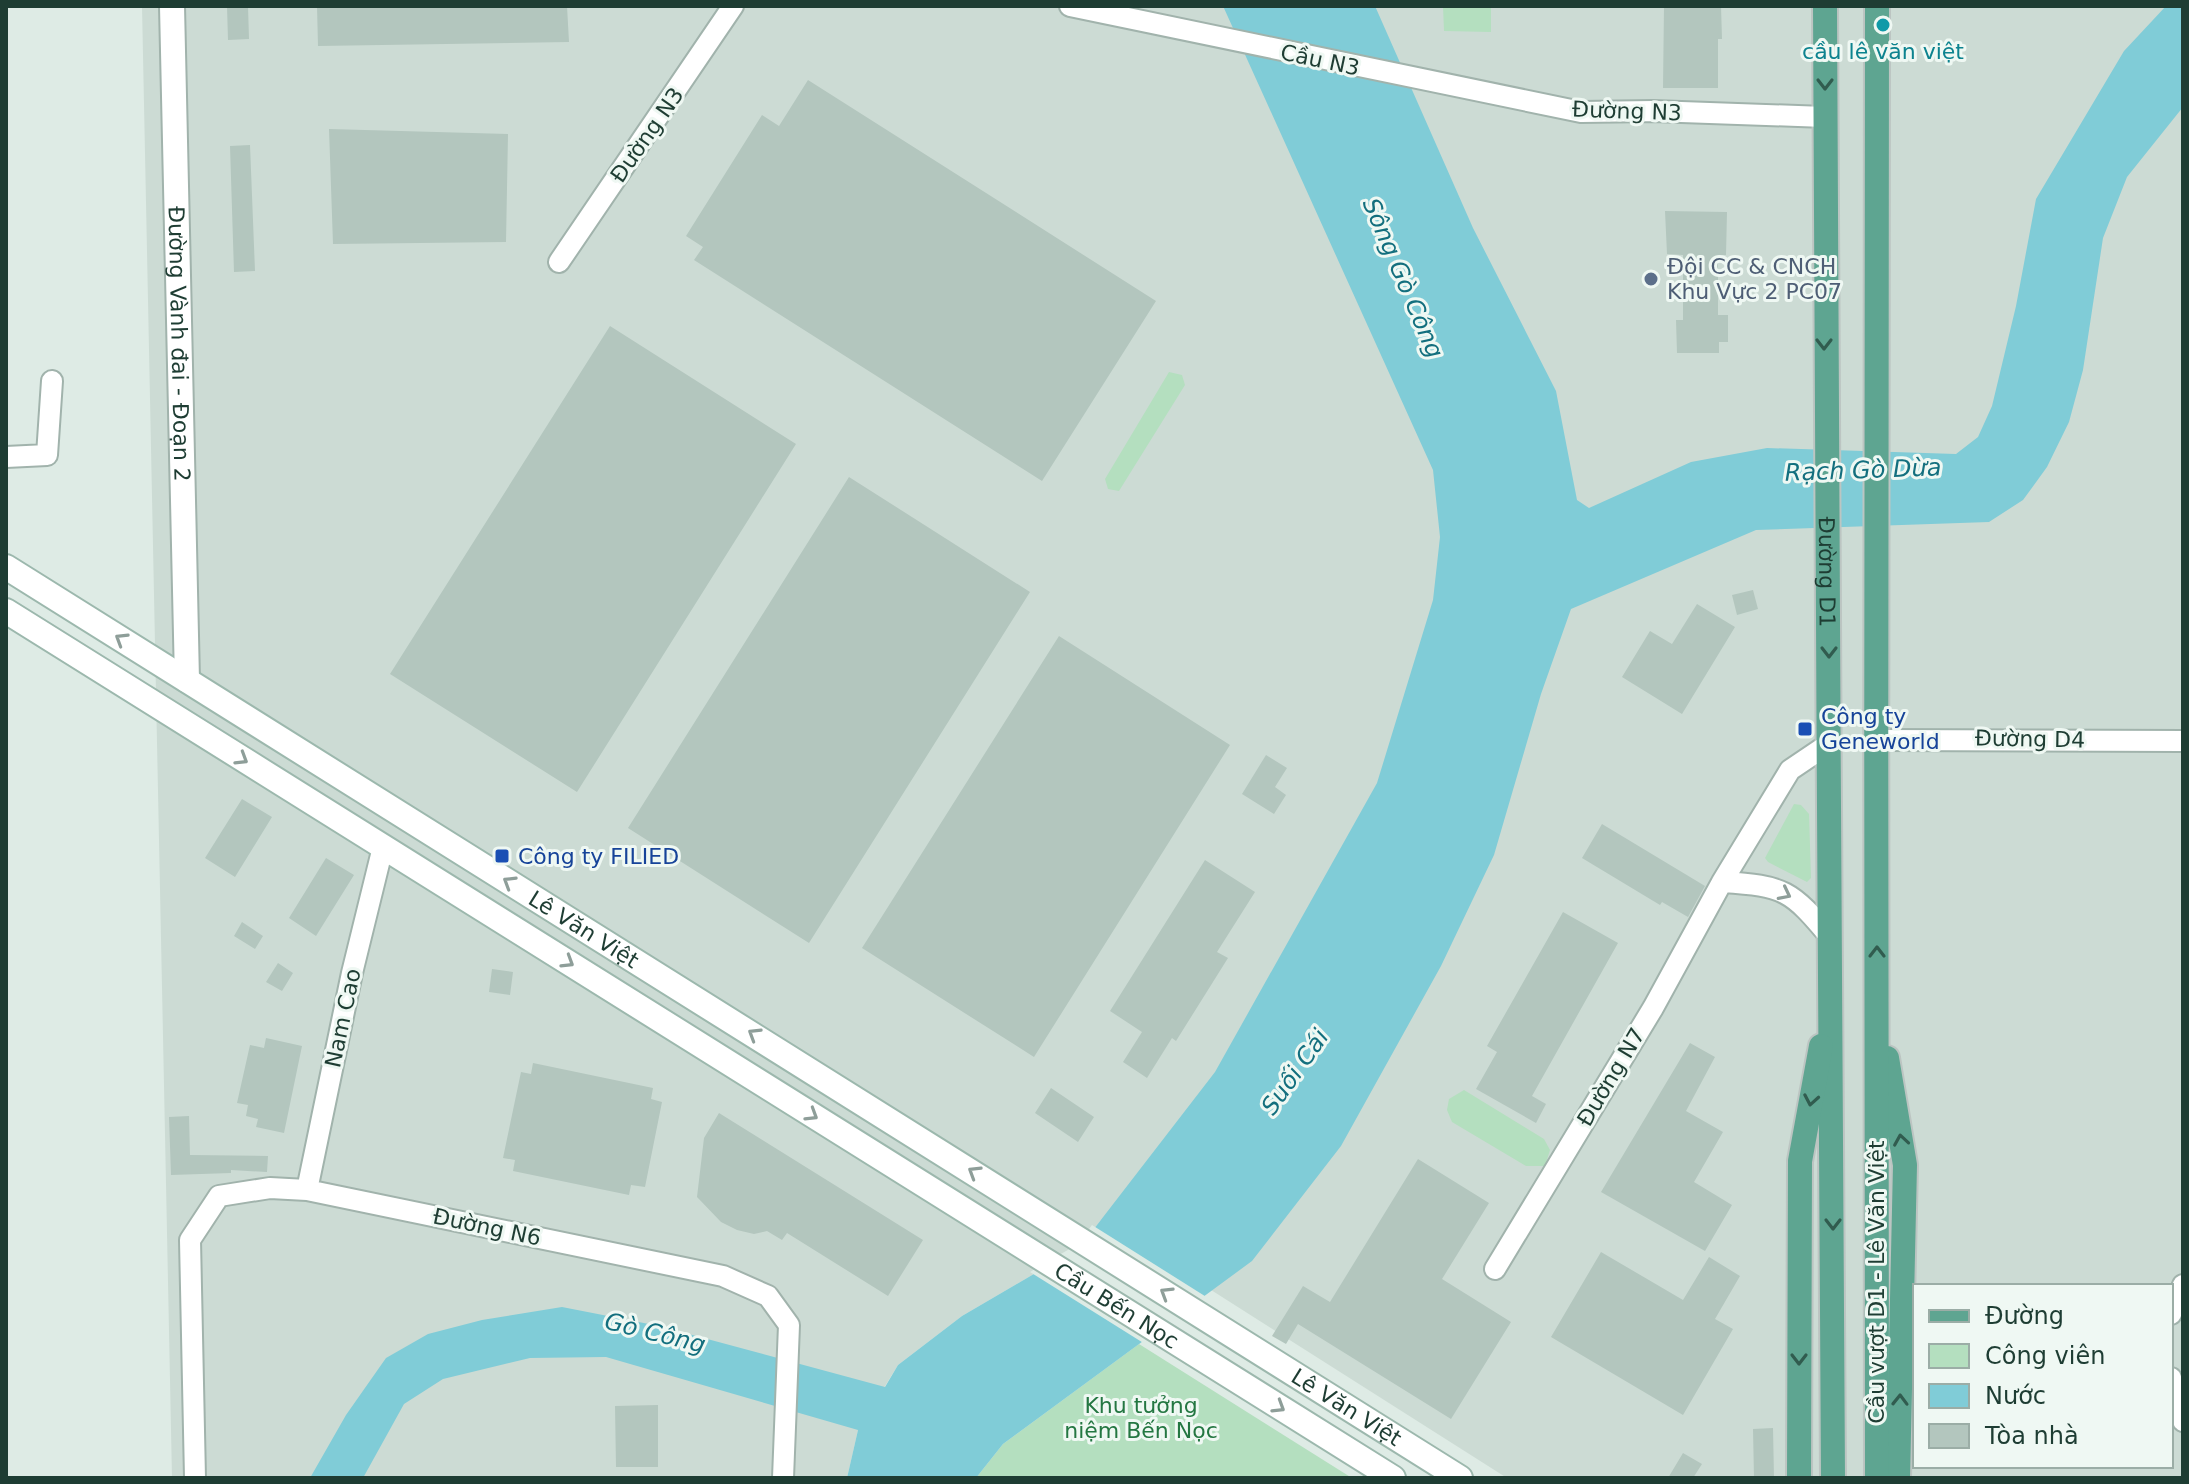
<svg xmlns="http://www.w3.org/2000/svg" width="2189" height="1484" font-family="'DejaVu Sans',sans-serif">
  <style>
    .built { fill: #ccdbd4; fill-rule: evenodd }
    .green { fill: #b4dfbf }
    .water { fill: #80ccd7 }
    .pier { fill: #deebe5 }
    .building { fill: #b3c6be }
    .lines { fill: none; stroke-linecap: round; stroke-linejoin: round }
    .minor-casing { stroke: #a1b3ac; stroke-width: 24 }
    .tertiary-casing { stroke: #a1b3ac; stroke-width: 28 }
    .secondary-casing { stroke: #9cb8ad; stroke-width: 28 }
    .primary-casing { stroke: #bcc5c2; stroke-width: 28 }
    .minor { stroke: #fff; stroke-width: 20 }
    .tertiary { stroke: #fff; stroke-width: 24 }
    .secondary { stroke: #fff; stroke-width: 24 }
    .primary { stroke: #5ea591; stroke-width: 24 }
    .oneway { stroke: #315c4f }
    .oneway2 { stroke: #8e9e99 }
    .culture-dot { fill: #0f9aa8; stroke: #eff8f3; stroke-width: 3 }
    .service-dot { fill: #5c6f8a; stroke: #eff8f3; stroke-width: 3 }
    .transit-dot { fill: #1a4fb4; stroke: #eff8f3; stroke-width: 3 }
    .labels { text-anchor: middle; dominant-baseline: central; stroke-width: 6; stroke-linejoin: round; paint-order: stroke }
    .culture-label { font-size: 22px; fill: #0d838f; stroke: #eff8f3 }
    .street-label { font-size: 22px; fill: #1e3d33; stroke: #eff8f3 }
    .service-label { font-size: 22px; fill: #4e5e75; stroke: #eff8f3; text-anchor: start }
    .transit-label { font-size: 22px; fill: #164399; stroke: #eff8f3; text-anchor: start }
    .park-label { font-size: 22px; fill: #247742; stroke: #eff8f3 }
    .water-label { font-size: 24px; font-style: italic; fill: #136f7e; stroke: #eff8f3 }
  </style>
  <rect width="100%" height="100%" fill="#deebe5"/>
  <!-- built -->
  <path class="built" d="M142,6h2041v1472h-676l-406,-258 -21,27 -118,69 -64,49 -40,65 -11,48h-675zM1915,1286h256v180h-256z"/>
  <!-- green -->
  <path class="green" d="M1443,6h48v26l-47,-1z
    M1169,372l13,3 3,10 -66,106 -11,-2 -3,-10z
    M1794,804l7,1 8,9 2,64 -4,4 -39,-20 -3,-4z
    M1464,1090l80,49 6,11 -5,16h-19l-74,-44 -5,-12 2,-11z
    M1139,1344l213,134h-376l27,-34z"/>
  <!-- water -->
  <path class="water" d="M1223,6h152l98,222 83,163 21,109 12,8 102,-46 76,-14 189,6 22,-17 14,-31 24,-100 20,-107 88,-148 42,-45h17v101l-56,70 -24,61 -20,132 -14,52 -22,45 -24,33 -34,22 -233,8 -185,79 -30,85 -47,161 -53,111 -100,180 -89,115 -249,183 -27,34h-129l11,-48 -252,-73 -76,1 -87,21 -39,25 -41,74h-53l36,-63 40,-57 42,-24 54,-14 80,-13 97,19 226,61 13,-22 64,-49 118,-69 135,-175 162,-289 56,-183 7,-63 -7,-67z"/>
  <!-- pier -->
  <path class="pier" d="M1092,1225l116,73 -63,46 -115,-72 48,-28z"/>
  <!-- building -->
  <path class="building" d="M227,6h21l1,33 -21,1z
    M317,6h250l2,36 -251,4z
    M1664,6h57l1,33h-4v49h-55z
    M808,80l348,221 -114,180 -348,-221 9,-13 -17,-11 76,-121 17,11z
    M329,129l179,5 -2,108 -173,2z
    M250,145l5,126 -21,1 -4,-126z
    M1665,211l62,1 -1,43h-8v60h10v27h-9v11h-42l-1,-33h7v-65l-16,-1z
    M610,326l186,118 -219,348 -187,-118z
    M849,477l181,115 -221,351 -181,-115z
    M1753,590l5,19 -21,6 -5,-20z
    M1697,604l38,23 -53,87 -60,-37 28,-46 22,13z
    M1059,636l171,109 -196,312 -172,-109z
    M1266,755l21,13 -12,19 11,8 -12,19 -32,-20z
    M242,799l30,18 -37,60 -30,-19z
    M1602,824l103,62 -17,31 -26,-15 -2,3 -78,-47z
    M326,858l28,17 -38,61 -27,-18z
    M1205,860l50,32 -38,60 11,6 -52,83 -4,-3 -25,40 -24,-16 19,-30 -32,-21z
    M1563,912l55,31 -86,153 14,8 -10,19 -60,-34 21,-37 -10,-6z
    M242,922l21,14 -8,13 -21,-13z
    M278,963l15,10 -11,18 -16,-9z
    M492,969l21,3 -3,23 -21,-3z
    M266,1038l36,8 -18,87 -28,-6 2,-8 -12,-3 2,-11 -11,-2 13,-58 14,3z
    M1690,1043l25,14 -29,54 37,21 -29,50 38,23 -27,46 -104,-59z
    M533,1063l120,25 -2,11 11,3 -17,85 -14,-2 -2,10 -116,-24 2,-11 -12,-2 18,-86 10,2z
    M1051,1088l43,29 -16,25 -43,-29z
    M719,1113l204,127 -35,56 -101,-63 -5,7 -15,-9 -13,3 -17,-4 -16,-8 -24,-25 7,-59z
    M189,1116l1,39 78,1 -1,16 -36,-2v3l-60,2 -2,-58z
    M1418,1159l71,44 -47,76 69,43 -60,97 -153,-95 -12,20 -14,-8 31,-50 27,16z
    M1601,1252l82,48 26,-43 31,19 -25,43 18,10 -50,86 -132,-78z
    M658,1405v62h-42l-1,-61z
    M1773,1428l1,50h-20l-1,-49z
    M1683,1453l19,11 -9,14h-25z"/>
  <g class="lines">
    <defs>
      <path id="minor" d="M1070,6l511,106 72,-1 172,6
        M559,262l174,-256
        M6,457l41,-2 5,-74
        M1878,740l305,1
        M1722,882c63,4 69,8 109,56
        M307,1190l45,-217 31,-126
        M1495,1269l158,-261 69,-126 68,-112 40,-27
        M2171,1314l12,-29
        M2171,1378l12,43
        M195,1478l-5,-238 29,-44 51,-8 37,2 416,86 45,20 21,29 -6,153"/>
      <g id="tertiary">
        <path id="s1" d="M172,6l15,674"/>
      </g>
      <g id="secondary">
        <path id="s2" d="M6,567l1454,911"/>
        <path id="s3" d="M6,611l1387,867"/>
      </g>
      <g id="primary">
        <path id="s4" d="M1825,6c-1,491 8,981 8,1472"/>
        <path d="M1887,1058l18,107 -7,313"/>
        <path d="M1799,1478l1,-317 21,-115"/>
        <path d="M1877,1478c-1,-491 -1,-981 0,-1472"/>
      </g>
    </defs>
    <!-- minor casing -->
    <use href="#minor" class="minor-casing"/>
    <!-- tertiary casing -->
    <use href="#tertiary" class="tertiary-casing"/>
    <!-- secondary casing -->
    <use href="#secondary" class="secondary-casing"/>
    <!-- primary casing -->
    <use href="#primary" class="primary-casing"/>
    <!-- minor -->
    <use href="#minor" class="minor"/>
    <!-- tertiary -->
    <use href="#tertiary" class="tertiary"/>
    <!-- secondary -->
    <use href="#secondary" class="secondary"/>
    <!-- primary -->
    <use href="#primary" class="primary"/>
  </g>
  <!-- one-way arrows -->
  <defs><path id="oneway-chevron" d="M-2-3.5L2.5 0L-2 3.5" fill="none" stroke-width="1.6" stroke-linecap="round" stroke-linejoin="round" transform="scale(2)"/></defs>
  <g class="oneway">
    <use href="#oneway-chevron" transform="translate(1825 84) rotate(90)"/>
    <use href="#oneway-chevron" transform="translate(1824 344) rotate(90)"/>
    <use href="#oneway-chevron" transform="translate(1829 652) rotate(90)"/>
    <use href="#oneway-chevron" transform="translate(1877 952) rotate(-90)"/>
    <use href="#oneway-chevron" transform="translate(1811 1100) rotate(100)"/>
    <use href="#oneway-chevron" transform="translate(1901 1140) rotate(-99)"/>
    <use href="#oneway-chevron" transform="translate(1833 1224) rotate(90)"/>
    <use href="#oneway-chevron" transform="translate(1799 1359) rotate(90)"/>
    <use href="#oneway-chevron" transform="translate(1900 1400) rotate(-89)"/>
  </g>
  <g class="oneway2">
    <use href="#oneway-chevron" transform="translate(121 639) rotate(-148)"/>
    <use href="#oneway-chevron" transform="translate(242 759) rotate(32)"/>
    <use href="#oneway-chevron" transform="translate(509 882) rotate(-148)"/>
    <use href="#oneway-chevron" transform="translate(1785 894) rotate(27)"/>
    <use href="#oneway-chevron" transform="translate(568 962) rotate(32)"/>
    <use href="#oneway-chevron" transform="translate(754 1034) rotate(-148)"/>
    <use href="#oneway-chevron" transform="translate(812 1115) rotate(32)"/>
    <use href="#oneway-chevron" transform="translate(974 1172) rotate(-148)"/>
    <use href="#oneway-chevron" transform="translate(1166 1293) rotate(-148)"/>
    <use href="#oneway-chevron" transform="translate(1279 1407) rotate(32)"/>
  </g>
  <!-- markers -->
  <circle class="culture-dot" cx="1883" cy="25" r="8"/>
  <circle class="service-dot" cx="1651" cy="279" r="8"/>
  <g class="transit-dot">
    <rect x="1797" y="721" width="16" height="16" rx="4"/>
    <rect x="494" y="848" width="16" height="16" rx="4"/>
  </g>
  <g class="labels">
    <!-- culture labels -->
    <g class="culture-label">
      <text x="1883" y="51">cầu lê văn việt</text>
    </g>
    <!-- street labels -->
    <g class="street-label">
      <text transform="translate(1320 60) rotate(12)">Cầu N3</text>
      <text transform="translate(1627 111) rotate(2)">Đường N3</text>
      <text transform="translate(647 135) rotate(-55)">Đường N3</text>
      <text stroke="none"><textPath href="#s1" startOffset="338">Đường Vành đai - Đoạn 2</textPath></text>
      <text stroke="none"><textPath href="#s4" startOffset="566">Đường D1</textPath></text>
      <text transform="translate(2030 739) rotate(1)">Đường D4</text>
      <text stroke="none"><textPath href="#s2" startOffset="682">Lê Văn Việt</textPath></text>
      <text transform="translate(343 1018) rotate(-78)">Nam Cao</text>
      <text transform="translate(1611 1077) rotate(-59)">Đường N7</text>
      <text transform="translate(487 1227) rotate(12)">Đường N6</text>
      <text transform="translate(1876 1282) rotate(-90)">Cầu vượt D1 - Lê Văn Việt</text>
      <text stroke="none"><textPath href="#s3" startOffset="1310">Cầu Bến Nọc</textPath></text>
      <text stroke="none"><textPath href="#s2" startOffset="1582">Lê Văn Việt</textPath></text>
    </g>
    <!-- service labels -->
    <g class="service-label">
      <text x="1667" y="266">Đội CC &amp; CNCH<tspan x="1667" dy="25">Khu Vực 2 PC07</tspan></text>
    </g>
    <!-- transit labels -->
    <g class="transit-label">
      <text x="1821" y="716">Công ty<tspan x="1821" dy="25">Geneworld</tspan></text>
      <text x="518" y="856">Công ty FILIED</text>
    </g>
    <!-- park labels -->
    <g class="park-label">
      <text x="1141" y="1405">Khu tưởng<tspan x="1141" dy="25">niệm Bến Nọc</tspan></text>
    </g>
    <!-- water labels -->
    <g class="water-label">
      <text transform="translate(1403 278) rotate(67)">Sông Gò Công</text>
      <text transform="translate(1863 470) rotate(-2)">Rạch Gò Dừa</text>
      <text transform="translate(1295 1072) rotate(-55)">Suối Cái</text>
      <text transform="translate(655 1333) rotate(14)">Gò Công</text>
    </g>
  </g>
  <!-- border -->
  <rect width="2189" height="1484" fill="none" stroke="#1e3d33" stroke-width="16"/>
  <!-- legend -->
  <rect x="1913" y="1284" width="260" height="184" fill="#eff8f3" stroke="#9bada6" stroke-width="2"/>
  <rect x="1929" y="1310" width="40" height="12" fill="#5ea591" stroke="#9bada6" stroke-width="2"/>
  <text x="1985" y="1324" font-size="24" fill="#1e3d33">Đường</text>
  <rect x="1929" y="1344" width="40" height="24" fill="#b4dfbf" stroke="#9bada6" stroke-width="2"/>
  <text x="1985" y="1364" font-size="24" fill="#1e3d33">Công viên</text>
  <rect x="1929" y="1384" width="40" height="24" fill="#80ccd7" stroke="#9bada6" stroke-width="2"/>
  <text x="1985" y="1404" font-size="24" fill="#1e3d33">Nước</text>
  <rect x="1929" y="1424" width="40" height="24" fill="#b3c6be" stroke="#9bada6" stroke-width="2"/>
  <text x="1985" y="1444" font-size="24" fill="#1e3d33">Tòa nhà</text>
</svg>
